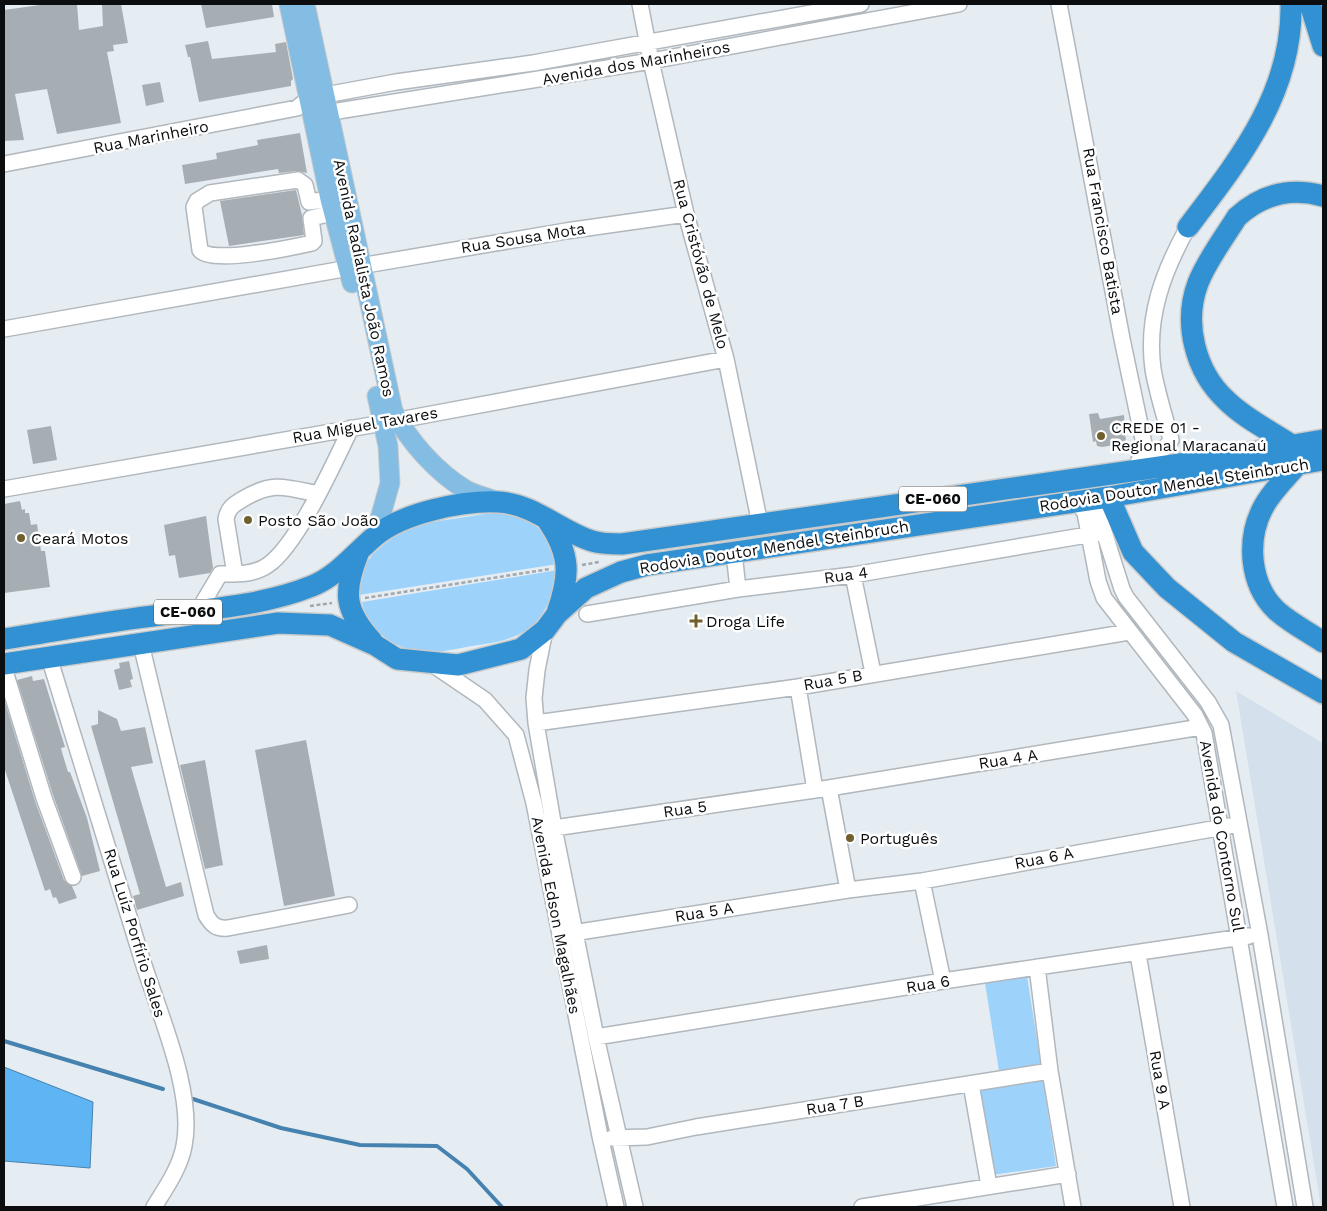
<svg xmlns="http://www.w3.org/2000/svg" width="1327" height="1211" font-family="'Work Sans',sans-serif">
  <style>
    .built { fill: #d4e1ec }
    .green { fill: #9dd2fb }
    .water { fill: #5fb4f4; stroke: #4682af }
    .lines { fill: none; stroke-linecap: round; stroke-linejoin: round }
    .stream { stroke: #4682af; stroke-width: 4 }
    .building { fill: #a7aeb3 }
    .minor-casing { stroke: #b0b7bd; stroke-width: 18 }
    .major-casing { stroke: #c9caca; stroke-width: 21 }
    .highway-casing { stroke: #c9caca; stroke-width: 24 }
    .path { stroke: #a2a7ab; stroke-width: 2.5; stroke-dasharray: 4 2.5; stroke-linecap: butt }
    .minor { stroke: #fff; stroke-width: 15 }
    .major { stroke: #84bde4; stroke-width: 19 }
    .highway { stroke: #3291d2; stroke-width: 21 }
    .poi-dot { fill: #6f602e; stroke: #fff; stroke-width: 2 }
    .labels { text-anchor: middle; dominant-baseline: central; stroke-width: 5; stroke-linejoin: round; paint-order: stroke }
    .shield { fill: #fff; stroke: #545657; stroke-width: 1 }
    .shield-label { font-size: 15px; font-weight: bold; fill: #0b0d0f }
    .street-label { font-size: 16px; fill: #0b0d0f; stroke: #fff }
    .poi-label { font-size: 16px; fill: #0b0d0f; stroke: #fff; text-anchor: start }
  </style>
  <rect width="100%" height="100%" fill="#e6edf2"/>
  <!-- built -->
  <path class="built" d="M1236,691l87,52v464h-2z"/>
  <!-- green -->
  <path class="green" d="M498,512c38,10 48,14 60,52l-199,31 4,-27 10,-14 33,-28z
    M558,570c-4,22 -12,46 -31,60 -17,11 -36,13 -55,16 -12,2 -25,5 -38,6 -33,2 -65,-18 -72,-50z
    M1027,976l14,89 -42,6 -14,-88z
    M1043,1080l13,86 -64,9 -13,-85z"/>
  <!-- water -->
  <path class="water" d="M4,1067l89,35 -3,66 -86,-7z"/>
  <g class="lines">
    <!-- stream -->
    <path class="stream" d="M4,1041l159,48
      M193,1099l88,29 79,17 77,1 30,23 35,38"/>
  </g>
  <!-- building -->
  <path class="building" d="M47,4h30l2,26 24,-4 -1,-22h19l7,39 -15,2 1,6 -7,1 14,71 -64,11 -10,-45 -32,5 9,46 -20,1v-131z
    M201,4h71l2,13 -68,11z
    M208,41l4,18 64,-7 -1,-8 11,-2 7,37 -2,2v5l-92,16 -9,-45h-2l-3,-12z
    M160,82l4,20 -18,4 -4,-21z
    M300,133l7,40 -10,-2 -18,2 -1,-4 -93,15 -3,-19 35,-6 -1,-6 42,-8 -1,-5z
    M296,190l6,25 2,20 -75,11 -9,-45z
    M1098,413l2,6 24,-4 2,28 -24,4 -5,-1 -1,-5 -3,1 -4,-28z
    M51,426l6,34 -24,4 -6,-34z
    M20,501l2,9 3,-1v4h4l2,12 6,-1 4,27h4l5,36 -46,6v-89z
    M206,516l7,52 -3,5 -31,5 -4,-23 -6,1 -5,-31z
    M129,661l4,18 -3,1 2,7 -13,3 -5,-20 6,-2 -1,-5z
    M32,676l1,5 11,-2 21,68 -4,1 1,4 6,20h2l17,46 13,53 -18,5 -29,-81 -36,-115z
    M4,699l31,102 29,79 8,6 5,12 -18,6 -3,-7 -3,1 -3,-9 -5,2 -41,-124z
    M98,710l19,9 4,12 24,-4 8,36 -22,4 35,120 15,-5 3,14 -47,14 -4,-14 7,-2 -49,-168 7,-2z
    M306,740l29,156 -51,10 -29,-156z
    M205,760l18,105 -18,4 -25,-104z
    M267,945l2,14 -29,5 -3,-13z"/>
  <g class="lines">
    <defs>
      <path id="minor" d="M640,4l11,57 35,153 40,145 34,165
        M1059,4l63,335 25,119
        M319,114l332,-53 308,-57
        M4,164l293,-56 12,-10 87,-16 137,-19 328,-59
        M330,199l-21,3 -4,-17 -7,-5 -88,13 -13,8 -3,6 6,43c9,15 94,-3 112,-7l2,-2 -3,-23 22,-5
        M360,266l206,-35 120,-17
        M4,329l345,-61
        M1139,460c16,-4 23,-7 32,-20 -6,-23 -14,-47 -18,-71 -7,-52 10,-97 35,-142
        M4,489l379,-66 343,-64
        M1102,498l-4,11 2,10 22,70 4,8 82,105 13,23 39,210 45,272
        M1073,502l7,4 5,7 13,68 6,17 91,117 9,18 81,474
        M734,553l4,36
        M235,574l-9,-55c2,-11 7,-14 17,-20 30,-18 42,-12 75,-5
        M853,575l20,98
        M198,611l22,-37c16,0 34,1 48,-9 30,-21 66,-102 83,-137
        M587,614l151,-25 115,-14 246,-42
        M545,630l-8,40 -3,28 2,25 18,105 42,209 39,170
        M141,644l65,271c6,10 10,14 22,13l121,-23
        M49,657c31,101 62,201 93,302 16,52 53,133 42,187 -4,22 -19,43 -30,61
        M432,664l53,36 31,35 18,68 66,333 16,71
        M4,668l40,130 29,79
        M798,687l17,103
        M536,723l262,-36 331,-55
        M829,788l19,102
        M554,828l275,-40 372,-61
        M922,881l21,100
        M560,935l288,-45 74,-9 307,-55
        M1138,954l44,253
        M1037,967l13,104 23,136
        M596,1037l347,-56 306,-45
        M971,1084l18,102
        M612,1138l35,-1 49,-10 354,-56
        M862,1207l206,-33"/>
      <path id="major" d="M289,4l41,195 22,84
        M305,4l88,407c16,30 43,61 73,79 9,5 20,7 30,11
        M375,536l15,-53 -2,-37 -11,-50"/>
      <path id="highway" d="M1310,4l13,42
        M1188,227c51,-67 105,-134 103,-223
        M1293,446c-22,-15 -48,-27 -67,-46 -31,-29 -43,-77 -28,-117 9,-23 26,-45 39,-66 25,-23 53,-30 86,-21
        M1297,465c-11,13 -25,26 -33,41 -18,32 -15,78 12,104 13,12 32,22 47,32
        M1109,497l24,55 34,36 67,54 89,51
        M548,521c23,34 22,55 9,92
        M358,554c-15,38 -14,56 14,87
        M4,639c52,-8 104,-18 157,-24 50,-6 104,-10 151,-29 25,-10 42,-32 62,-49 27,-24 90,-37 125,-35 35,2 61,29 93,39 9,3 21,3 30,3l586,-84 115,-20
        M4,664l274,-41 52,2 45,20 22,14 61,6 63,-16 24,-19 12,-16 29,-26 35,-16 26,-7 462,-68 214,-37"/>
    </defs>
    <!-- minor casing -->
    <use href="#minor" class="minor-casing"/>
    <!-- major casing -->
    <use href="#major" class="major-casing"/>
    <!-- highway casing -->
    <use href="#highway" class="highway-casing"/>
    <!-- path -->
    <path class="path" d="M582,565l17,-3
      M365,598l185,-29
      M310,606l22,-3"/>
    <!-- minor -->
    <use href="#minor" class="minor"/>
    <!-- major -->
    <use href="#major" class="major"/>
    <!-- highway -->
    <use href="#highway" class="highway"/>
  </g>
  <!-- markers -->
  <g class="poi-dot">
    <circle cx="1101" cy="436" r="5"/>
    <circle cx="248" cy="520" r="5"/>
    <circle cx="21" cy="538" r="5"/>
    <path d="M693.5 613.5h5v5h5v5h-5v5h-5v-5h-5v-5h5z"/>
    <circle cx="850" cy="838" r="5"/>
  </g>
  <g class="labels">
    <!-- shield labels -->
    <g class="shield">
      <rect x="899" y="486.5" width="68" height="25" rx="4"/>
      <rect x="154" y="599.5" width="68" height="25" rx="4"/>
    </g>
    <g class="shield-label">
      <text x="933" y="499">CE-060</text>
      <text x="188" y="612">CE-060</text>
    </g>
    <!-- street labels -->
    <g class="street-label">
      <text transform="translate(636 63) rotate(-10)">Avenida dos Marinheiros</text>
      <text transform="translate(151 137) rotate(-11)">Rua Marinheiro</text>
      <text transform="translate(1103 231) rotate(80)">Rua Francisco Batista</text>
      <text transform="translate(523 238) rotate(-9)">Rua Sousa Mota</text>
      <text transform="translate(701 264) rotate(75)">Rua Cristóvão de Melo</text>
      <text transform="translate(364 278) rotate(78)">Avenida Radialista João Ramos</text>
      <text transform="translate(365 425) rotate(-10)">Rua Miguel Tavares</text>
      <text transform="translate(1174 485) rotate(-9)">Rodovia Doutor Mendel Steinbruch</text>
      <text transform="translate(774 547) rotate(-9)">Rodovia Doutor Mendel Steinbruch</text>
      <text transform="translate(846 575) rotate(-8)">Rua 4</text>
      <text transform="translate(833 680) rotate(-10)">Rua 5 B</text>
      <text transform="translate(1008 759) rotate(-9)">Rua 4 A</text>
      <text transform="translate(685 809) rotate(-8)">Rua 5</text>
      <text transform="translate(1222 836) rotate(80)">Avenida do Contorno Sul</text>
      <text transform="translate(1044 858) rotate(-11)">Rua 6 A</text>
      <text transform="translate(704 912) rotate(-9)">Rua 5 A</text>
      <text transform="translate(556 915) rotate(79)">Avenida Edson Magalhães</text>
      <text transform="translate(135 933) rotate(73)">Rua Luíz Porfírio Sales</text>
      <text transform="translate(928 984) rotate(-9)">Rua 6</text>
      <text transform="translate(1160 1080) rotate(80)">Rua 9 A</text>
      <text transform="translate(835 1105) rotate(-9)">Rua 7 B</text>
    </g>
    <!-- poi labels -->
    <g class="poi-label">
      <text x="1111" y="427">CREDE 01 -<tspan x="1111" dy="18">Regional Maracanaú</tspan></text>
      <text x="258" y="520">Posto São João</text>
      <text x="31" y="538">Ceará Motos</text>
      <text x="706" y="621">Droga Life</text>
      <text x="860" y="838">Português</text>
    </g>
  </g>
  <!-- border -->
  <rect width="1327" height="1211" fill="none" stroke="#0b0d0f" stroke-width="10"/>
</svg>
